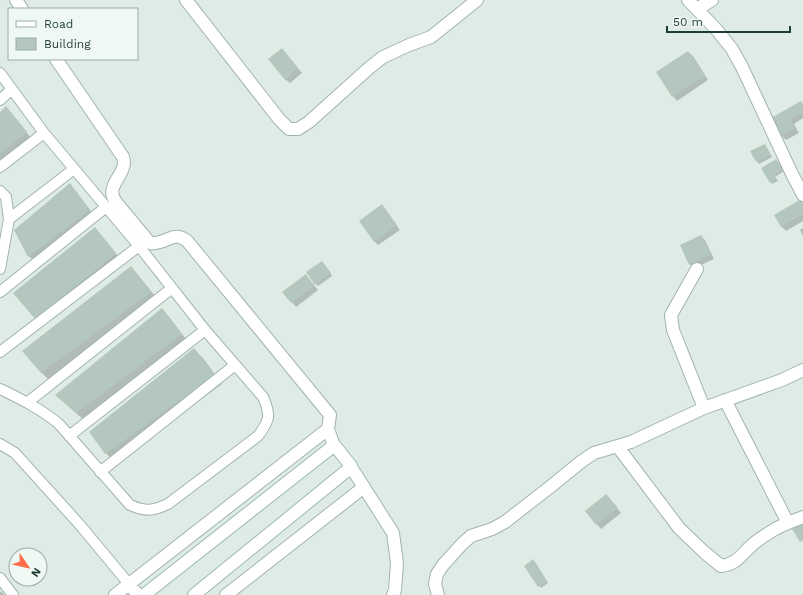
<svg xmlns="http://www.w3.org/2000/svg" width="803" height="595" font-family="'Work Sans',sans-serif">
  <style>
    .shadow { fill: #0003 }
    .building { fill: #b4c7be }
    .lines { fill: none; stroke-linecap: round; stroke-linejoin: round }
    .service-casing { stroke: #a1b4ac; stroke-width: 12 }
    .minor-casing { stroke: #a1b4ac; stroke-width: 14 }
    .secondary-casing { stroke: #9cb8ad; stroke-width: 14 }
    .service { stroke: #fff; stroke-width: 10 }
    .minor { stroke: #fff; stroke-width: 12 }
    .secondary { stroke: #fff; stroke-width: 12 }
  </style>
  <rect width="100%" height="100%" fill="#dfece5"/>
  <!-- shadow -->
  <path class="shadow" d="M688,52l5,4 15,24 -31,21 -4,-5z
    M286,54l16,19 -12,10 -5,-4z
    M803,104v14l-9,6 5,9 -13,7 -4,-4 -10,-18z
    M6,107l26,32 -32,26v-52z
    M765,145l7,12 -13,7 -7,-12z
    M776,160l8,11 -9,6 3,4 -6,3 -1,-2z
    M76,191l19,26 -60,46 -6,-7z
    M801,200l2,3v18l-17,10 -4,-4 -6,-12z
    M382,206l18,24 -22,15 -4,-4z
    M95,228l26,32 -78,65 -6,-6z
    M803,228v8l-3,-6z
    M701,236l4,4 9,19 -20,9 -4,-4z
    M324,264l8,12 -14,10 -2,-2z
    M131,267l8,9 20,25 -109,80 -9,-9z
    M310,280l8,10 -22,17 -12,-15z
    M162,309l8,9 19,25 -104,78 -20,-18z
    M194,350l9,8 19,26 -108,78 -8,-9 -15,-21z
    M610,500l11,13 -20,16 -15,-18z
    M535,562l13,21 -7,5 -16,-22z
    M0,591l4,3v1h-4z"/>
  <!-- building -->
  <path class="building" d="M282,48l16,20 -13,12 -17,-21z
    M688,51l17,25 -33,21 -16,-25z
    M801,101l2,3v13l-2,-4 -11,6 5,9 -14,8 -10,-18z
    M6,106l21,26 -27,22v-42z
    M765,144l6,11 -15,7 -6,-11z
    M776,159l7,10 -9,6 2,4 -6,4 -9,-15z
    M70,183l20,27 -62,47 -14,-27z
    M801,199l2,4v11l-22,13 -7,-12z
    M382,204l15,21 -23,17 -15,-21z
    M95,227l21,26 -80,67 -23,-27z
    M701,235l10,19 -22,11 -9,-20z
    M322,261l9,12 -16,12 -9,-13z
    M131,266l20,26 -110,81 -19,-22z
    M306,274l8,12 -23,17 -9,-11z
    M162,308l20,26 -106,79 -21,-18z
    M194,348l21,27 -110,79 -16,-22z
    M606,494l12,14 -22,17 -11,-14z
    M803,523v17l-3,2 -8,-13z
    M533,559l14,22 -9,6 -14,-21z"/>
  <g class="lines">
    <defs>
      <path id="service" d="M0,73l44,60 95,113 66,84 58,67c8,18 7,23 -5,39l-90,68c-15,7 -22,8 -38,1l-71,-81c-18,-15 -38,-25 -59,-35
        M0,100l12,-11
        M0,167l44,-34
        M0,191l6,6 3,22 -9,50
        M9,219l65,-50
        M0,292l106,-85
        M0,352l139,-106
        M28,402l144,-114
        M69,436l136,-106
        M0,444l15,9 65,72 49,59
        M100,472l135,-107
        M0,578l13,17"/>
      <path id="minor" d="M16,0l6,9
        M186,0l93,119 10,10h9l11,-7 60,-54 14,-11 26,-12 22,-8 46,-37
        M688,0l28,29 16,20 10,18 50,107 11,21
        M697,9l15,-9
        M56,59l67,98c4,13 -7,20 -10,31 -2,5 0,9 2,13l35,42c16,2 24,-14 38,-1l142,173 -2,14 6,17
        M697,269l-26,46 2,15 31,78
        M725,400l63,123
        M618,447l61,81 25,24 17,14c16,-2 19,-10 30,-20 6,-6 13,-10 21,-15 9,-6 21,-10 31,-14
        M351,467l42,66 4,30 -2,27 -2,5
        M129,584l9,11
        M115,595l213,-166
        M226,595l138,-108
        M438,595l-3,-11 2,-10 6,-9 19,-21 9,-8 21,-7 13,-7 45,-35 32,-26 12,-8 37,-11 73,-34 78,-28 21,-10"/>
      <path id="secondary" d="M144,595l188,-148h4l15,19 -1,2 -156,127"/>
    </defs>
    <!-- service casing -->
    <use href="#service" class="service-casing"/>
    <!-- minor casing -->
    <use href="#minor" class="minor-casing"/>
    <!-- secondary casing -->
    <use href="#secondary" class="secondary-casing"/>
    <!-- service -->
    <use href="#service" class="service"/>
    <!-- minor -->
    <use href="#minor" class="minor"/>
    <!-- secondary -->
    <use href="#secondary" class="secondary"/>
  </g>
  <!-- legend -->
  <rect x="8" y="8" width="130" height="52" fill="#f0f8f3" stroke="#9cada7"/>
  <rect x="16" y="21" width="20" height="6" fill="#ffffff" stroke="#9cada7"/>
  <text x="44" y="28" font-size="12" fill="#1e3d34">Road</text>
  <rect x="16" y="38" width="20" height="12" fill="#b4c7be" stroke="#9cada7"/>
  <text x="44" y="48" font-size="12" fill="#1e3d34">Building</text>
  <!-- north arrow -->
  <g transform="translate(28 567) rotate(124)"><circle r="19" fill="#f0f8f3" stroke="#9cada7"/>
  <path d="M0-3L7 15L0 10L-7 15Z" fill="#fe6e4a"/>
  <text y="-6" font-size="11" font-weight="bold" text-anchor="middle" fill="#1e3d34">N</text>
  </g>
  <!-- scale -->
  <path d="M667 26v6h123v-6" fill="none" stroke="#1e3d34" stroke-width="2"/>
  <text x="673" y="26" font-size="12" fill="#1e3d34" stroke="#f0f8f3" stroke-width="3" paint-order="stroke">50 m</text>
</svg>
